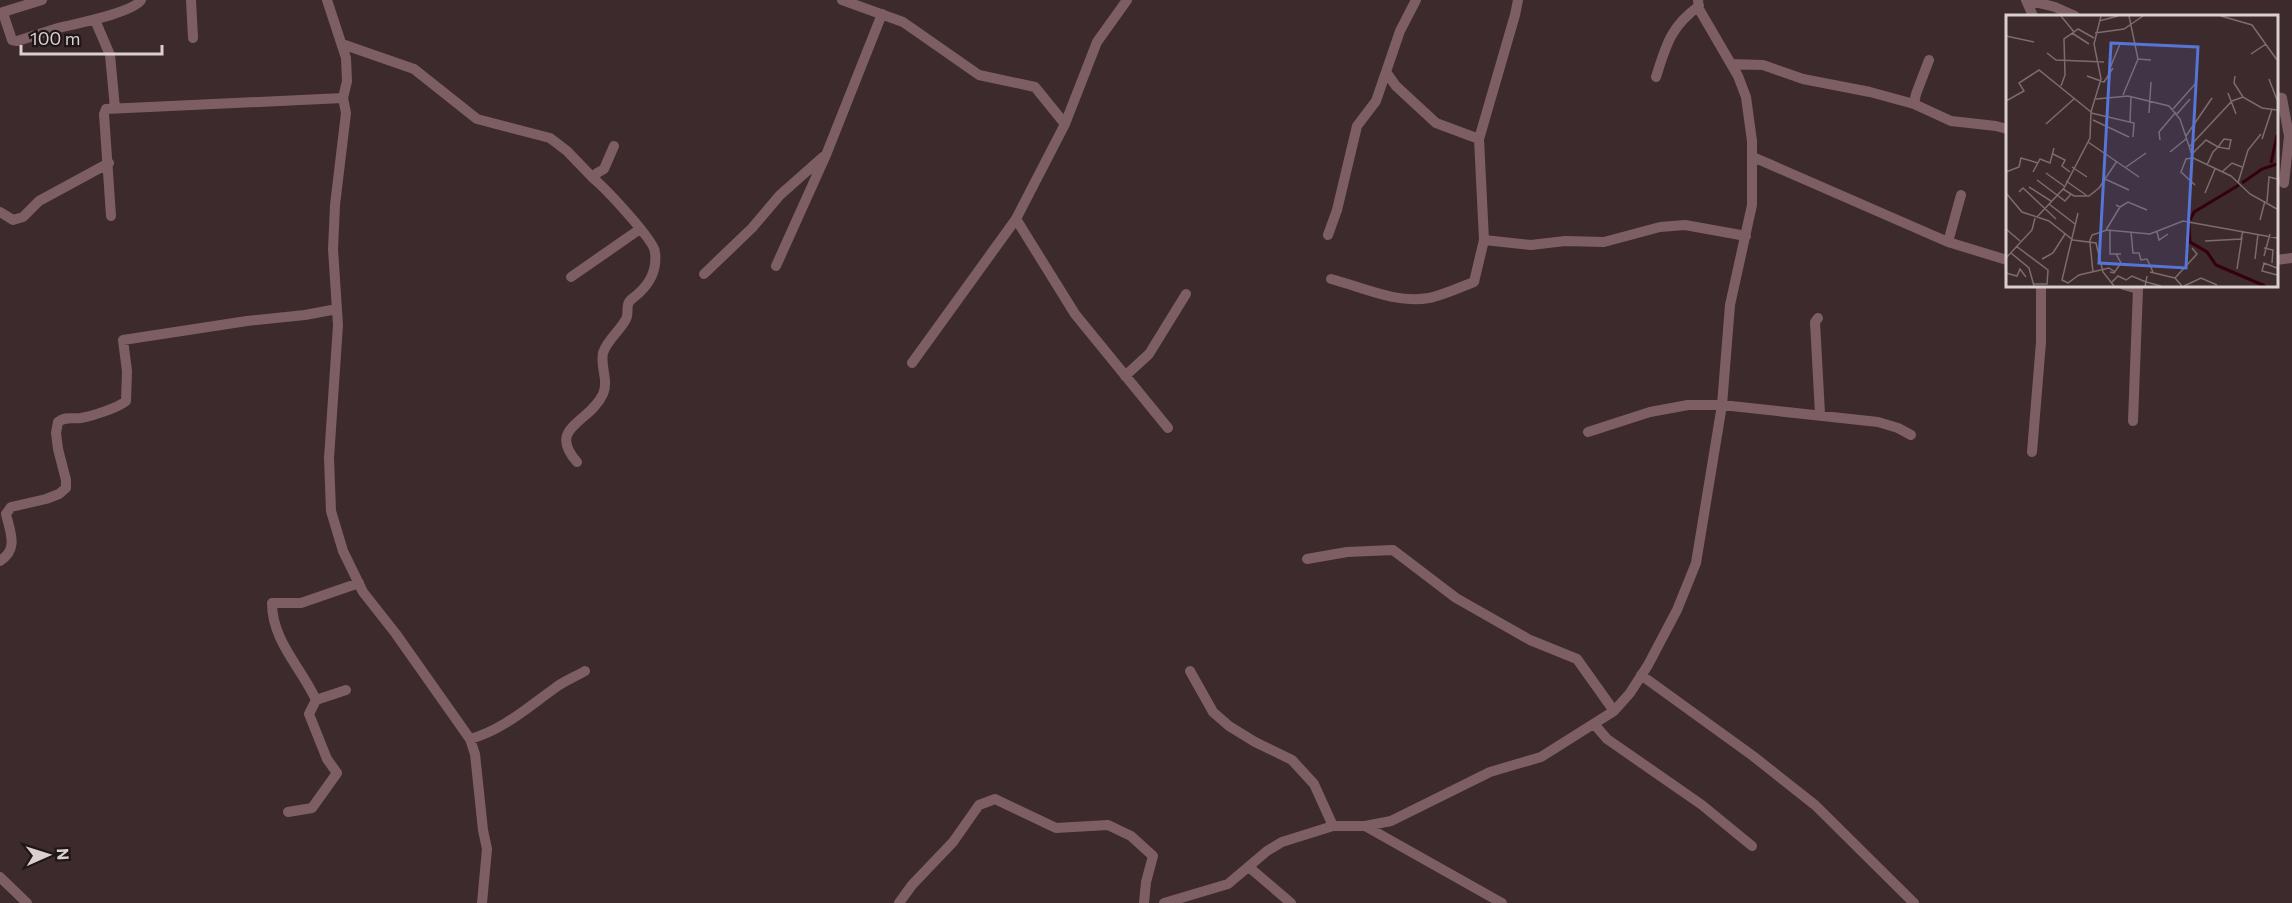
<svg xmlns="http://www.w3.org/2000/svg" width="2292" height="903" font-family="Commissioner,sans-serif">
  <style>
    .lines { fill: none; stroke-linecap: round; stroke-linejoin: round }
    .minor { stroke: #7d5f63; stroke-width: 10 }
    .inset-river { fill: none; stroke: #35000e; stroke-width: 3 }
    .inset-road { fill: none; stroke: #7c6c6e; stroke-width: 1.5 }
    .view { fill: #5675d6; fill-opacity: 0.15; stroke: #5675d6; stroke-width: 3 }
    .inset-edge { fill: none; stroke: #dbcfd0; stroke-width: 3 }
  </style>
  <rect width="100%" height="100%" fill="#3d2a2d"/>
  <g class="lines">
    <!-- minor -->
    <path class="minor" d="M191,0l2,38
      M327,0l19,58 1,23 -4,17 3,15 -11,92 -2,44 5,76 -9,133 2,53 12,40 20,41 33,42 74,105 5,15 8,76 4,19 -5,54
      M842,0l61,22 76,53 56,12 30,37
      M2026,0l7,16
      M2027,0l28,7 20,9
      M0,13l42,-13
      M3,13l9,27 5,1c14,-4 27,-9 41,-13 16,-4 75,-15 83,-28
      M95,20l15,35 5,53
      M342,44l72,25 63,50 73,19 17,13 27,28 3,-6 7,-4 10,-23
      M1929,60l-13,34 -2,10 37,17 45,5 11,3
      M1731,64l32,1 40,14 67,13 44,12
      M1386,72l10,14 40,37 43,16
      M1656,77c10,-32 15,-51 43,-71
      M2276,97l6,1 7,38 -5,47
      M1753,157l195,85 59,18
      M0,212l13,8 10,-3 16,-16 70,-38
      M111,216l-7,-102 2,-5 237,-11
      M1016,219l59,95 93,114
      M1328,235l9,-25 20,-84 19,-25 24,-70 16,-31
      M1484,240l47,5 34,-4 39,1 56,-15 25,-2 61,11
      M1948,242l13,-47
      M2276,260l16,-2
      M776,266l50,-111 56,-141
      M704,274l48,-46 28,-33 43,-38
      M571,277l69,-48
      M1331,279c31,8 65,25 98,19 15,-3 31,-11 45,-16l10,-42 -5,-101 36,-124 3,-15
      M2124,285l14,4 -5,132
      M1818,318l-3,4 5,92
      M912,363l104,-144 49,-95 32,-82 30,-42
      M1125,376l24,-22 37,-60
      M1588,432l62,-20 38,-7h34l156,17 20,6 13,7
      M2032,452l9,-110v-57
      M577,462c-31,-35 13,-39 26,-68 6,-14 -3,-27 0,-41 4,-13 17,-22 23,-34 3,-5 0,-12 3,-17 3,-4 7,-6 10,-9 12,-11 18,-25 16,-41 -1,-12 -49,-63 -61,-73
      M1307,559l40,-7 46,-2 63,48 74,42 47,19 37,52
      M0,561c19,-12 10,-29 6,-47l5,-7 35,-8 13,-5 7,-6v-8l-8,-31 -2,-16 2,-11c7,-6 14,-3 23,-4 11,-2 37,-10 45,-17l1,-30 -4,-31 124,-19 58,-6 32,-6
      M1190,671l23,41 16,14 26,16 37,18 22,24 19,42
      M1641,675l112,81 62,49 99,98
      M346,690l-30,10c-15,-33 -44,-59 -44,-97h29l58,-20
      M1595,725l12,14 95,66 50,41
      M470,739c33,-9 58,-32 85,-51 9,-7 20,-11 30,-17
      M288,812l24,-4 25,-35 -10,-14 -18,-45 7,-14
      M1365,826l137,77
      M1250,868l41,35
      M0,877l27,26
      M899,903l13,-18 41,-43 26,-37 16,-6 61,29 52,-3 23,11 22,20 -7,26 -2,21
      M1164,903l64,-19 39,-33 15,-9 51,-16h32l26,-5 99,-49 51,-15 73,-46 16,-18 18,-28 29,-55 19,-47 26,-158 8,-100 22,-100v-64l-6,-44 -8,-21 -39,-67 -1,-9"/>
  </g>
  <!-- overview -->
  <g transform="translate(2006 15)">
    <rect width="272" height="272" fill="#3d2a2d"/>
    <path class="inset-river" d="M265,148l6,-28M236,168l20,-14 15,-5M184,205l4,-8 45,-27M183,209l1,18 17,10 9,13 49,21"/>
    <path class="inset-road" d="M55,1l13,16 4,-3 16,9M123,1l9,43M215,1l31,9 25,35M93,6l19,-5M66,18l17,11M89,18l29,-4 19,-13M0,21l28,6M41,38l9,7 48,2M245,39l15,-10M104,53l10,-24h8M81,61l17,6 9,-14M229,61l-1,7 9,14M263,64l8,21M55,71l4,-11 -1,-36 10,-7M222,78l8,21M117,80l15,-36 13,1M90,84l32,-3 41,10 11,13 13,39 38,18 19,18 27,15M0,86l18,-10 -5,-8 20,-13 52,42M167,94l23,-26M85,98l43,10 -1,14M143,98l2,-31M171,99l13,-15M87,105l36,17M124,107l1,-25M40,109l29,-26M180,121l26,-38M256,124l10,-30M154,125l-1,-8 17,-20M82,127l51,35M183,132l43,-46 11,-4 19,11 15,2M164,137l16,-13M47,139l12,6 -3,6 8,6M186,139l14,-14 12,7 11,2 2,-9 -7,-1 -6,8 -5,5 -6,13M186,143l-6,1 -5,13 14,13M66,152l15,10M120,152l20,-14M0,157l13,-5 2,-9 17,5M27,157l7,-13 10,4 4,-15M216,157l10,-9 10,4M40,158l18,13M99,164l24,11M31,165l28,21 6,-7M60,166l20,14M232,168l10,-33 13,-16M23,172l22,14M57,174l11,7h15l10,-8 18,-27M13,177l4,-4 33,31M0,178l16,19 27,9 24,19 23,3 7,29 11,14M199,178l10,-24M261,187l2,-25 8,2M43,189l26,20M114,192l8,-5 19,8M72,198l-16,67 6,3 11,-8 30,-7 6,4M31,202l27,-29 26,-50 1,-26 10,-33 -7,-35 7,-28M254,205l5,-19M0,214l14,12M100,215l14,-23 -4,-2M104,216v23h11M125,217l2,21h6l2,7 6,-1 6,13M151,217l2,8 9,-6M199,226l36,-2 2,-8M83,228l3,-8 15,-5 43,4 33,-13 94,17M84,228l3,29M10,231l32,24 -1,14h-13M258,233l9,2 -1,13M5,238l18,15 5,18M258,241l6,-22M0,243l26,-28 3,-12M36,244l11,-6 12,-19M249,244l3,-25M271,253l-13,-5 -2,8 15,4M231,254l5,-32M104,257l4,1 7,-10 -5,-9M144,257l25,6M0,258l11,3 3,-7 6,8M141,261l-1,6 15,4M106,267l6,-6 8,4 6,-4 14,6 -1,4M176,271l-7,-8 22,-24 -5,-6M178,271l17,-8 16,7"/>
    <path class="view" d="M105,28l87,4 -12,221 -87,-5z"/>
    <rect width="272" height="272" class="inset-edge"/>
  </g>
  <!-- north arrow -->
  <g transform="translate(48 855) rotate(87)" stroke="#1e1617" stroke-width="4.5" paint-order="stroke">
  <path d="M0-4.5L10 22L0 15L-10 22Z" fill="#dbcfd0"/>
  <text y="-9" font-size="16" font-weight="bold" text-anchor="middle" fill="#dbcfd0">N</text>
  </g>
  <!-- scale -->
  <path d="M21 45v9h141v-9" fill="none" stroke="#dbcfd0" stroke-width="3"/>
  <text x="30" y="45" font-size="18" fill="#dbcfd0" stroke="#1e1617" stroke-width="4.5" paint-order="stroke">100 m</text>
</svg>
